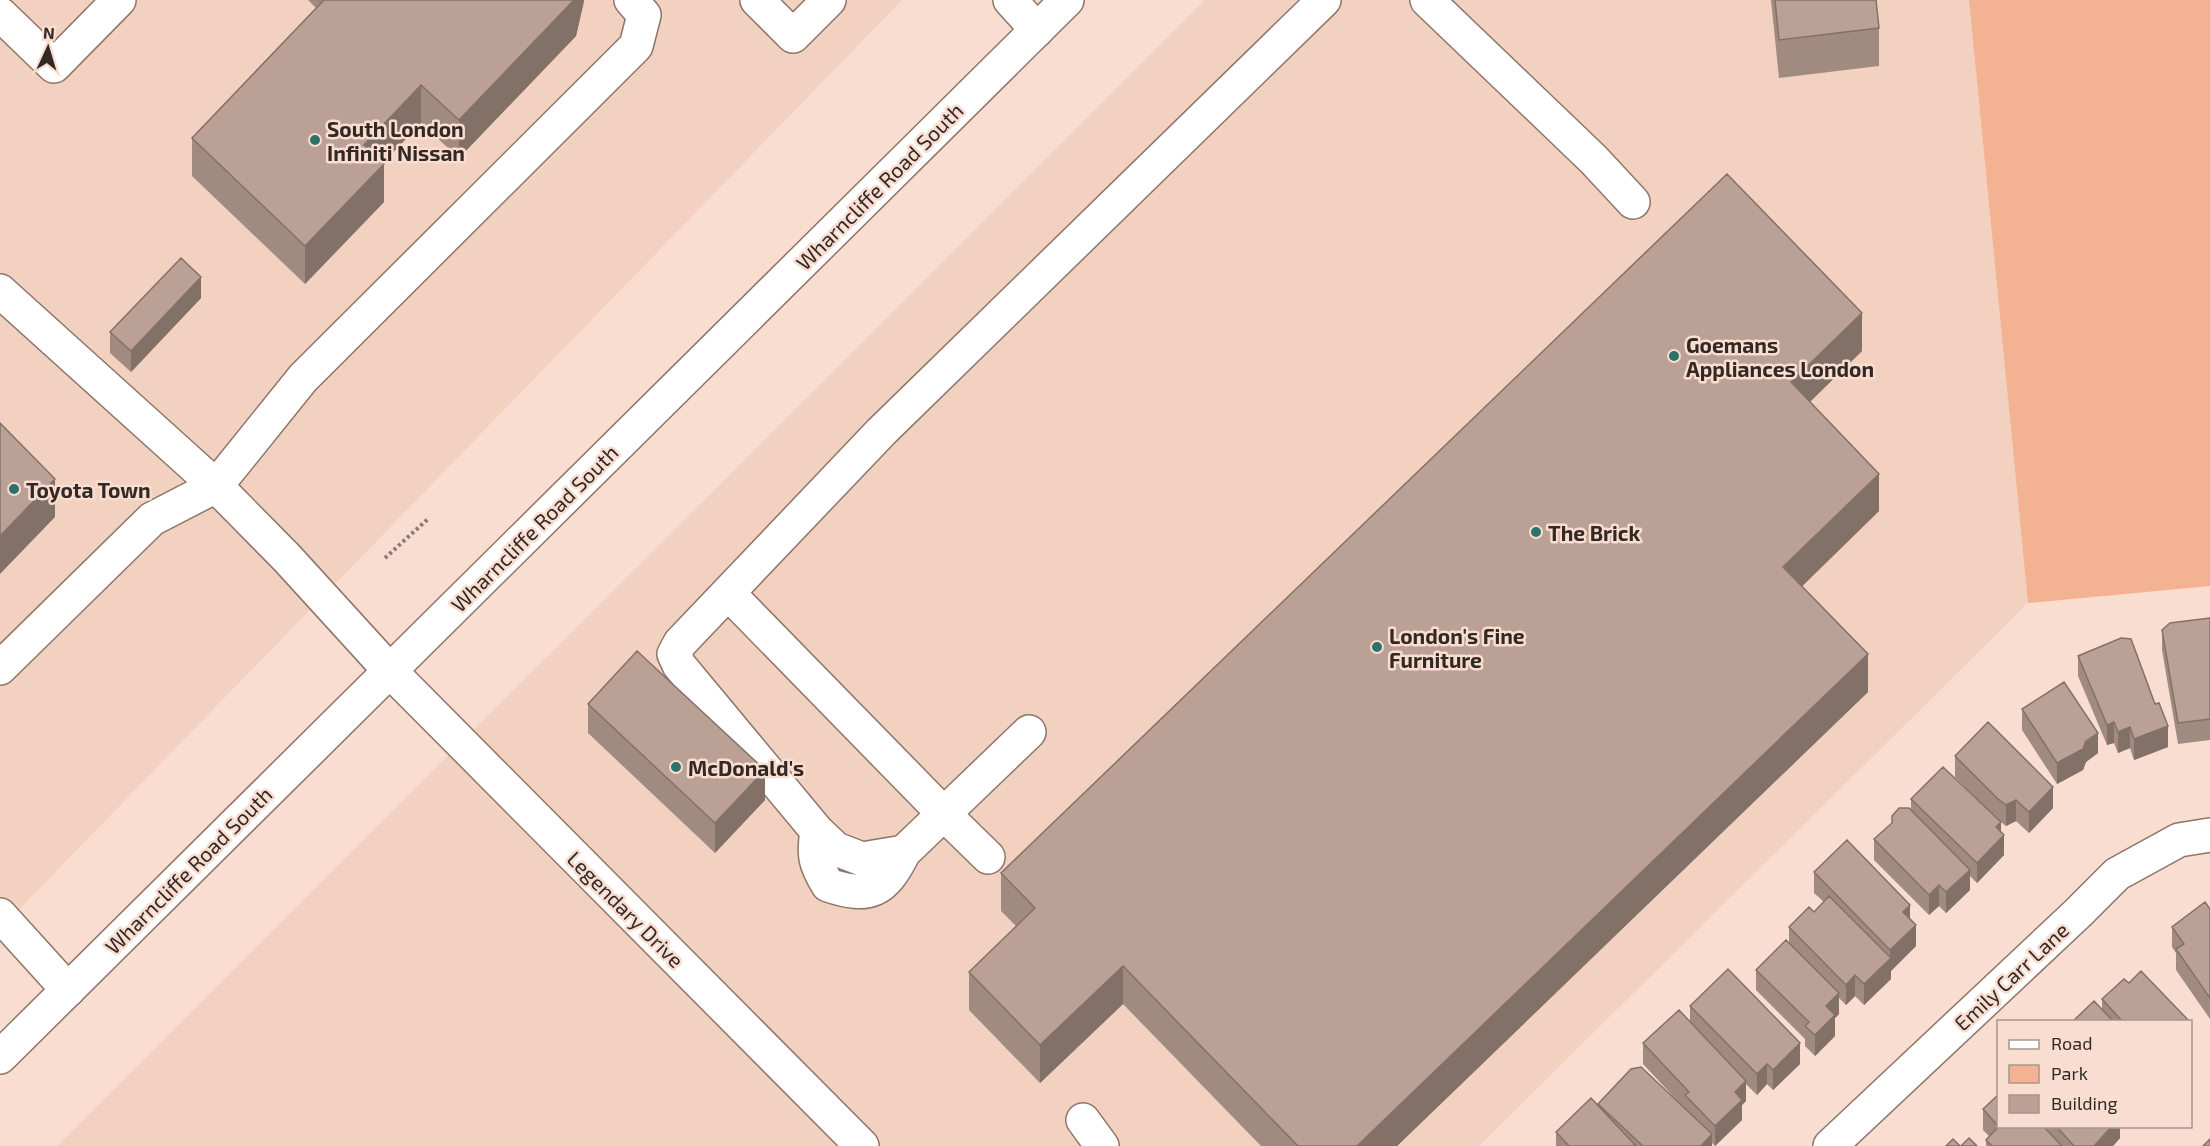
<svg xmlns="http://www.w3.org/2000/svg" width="2210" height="1146" font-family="'Exo 2',sans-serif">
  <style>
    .built { fill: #f3d1c0 }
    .green { fill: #f3b292 }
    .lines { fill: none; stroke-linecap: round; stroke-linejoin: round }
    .minor-casing { stroke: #8d7569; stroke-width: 36 }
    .major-casing { stroke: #8d7569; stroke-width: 36 }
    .path { stroke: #8c7a72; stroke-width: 4; stroke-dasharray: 3 3; stroke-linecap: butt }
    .minor { stroke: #fff; stroke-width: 33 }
    .major { stroke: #fff; stroke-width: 33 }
    .wall { fill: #a18a80 }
    .shaded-wall { fill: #837168 }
    .building { fill: #bba195; stroke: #837168; stroke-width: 1.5 }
    .poi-dot { fill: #2c7269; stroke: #f8ddd0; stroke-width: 2 }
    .labels { text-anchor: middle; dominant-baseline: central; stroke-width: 5; stroke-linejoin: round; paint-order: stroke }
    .poi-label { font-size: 21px; font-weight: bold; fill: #332924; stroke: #f8ddd0; text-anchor: start }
    .street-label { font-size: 21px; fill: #332924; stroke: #f8ddd0 }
  </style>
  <rect width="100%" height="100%" fill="#f8ddd0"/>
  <!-- built -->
  <path class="built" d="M0,0h902l-902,929z
    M1205,0h764l59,603 -549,543h-1422z"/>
  <!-- green -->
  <path class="green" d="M1969,0h241v586l-182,17z"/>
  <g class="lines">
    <defs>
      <path id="minor" d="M757,0l36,36 36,-36
        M1010,0l27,30
        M1427,0l167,160 39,42
        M0,14l54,52 65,-66
        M0,291l216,195 71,72 103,113 472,475
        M729,594l215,220 44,43
        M0,668l152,-149 64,-33 87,-108 333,-332 8,-31 -13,-15
        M1029,732l-125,120 -42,7 -26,-10 -19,-18 -138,-166 -5,-11 6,-11 201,-211 443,-432
        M817,831c-4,24 -2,33 11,54 42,14 56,7 76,-33
        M0,915l68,75
        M1083,1120l19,26
        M1830,1146l248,-233 39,-39 62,-34 31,-5"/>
      <path id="major" d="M0,1057l1067,-1057"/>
    </defs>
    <!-- minor casing -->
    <use href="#minor" class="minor-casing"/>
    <!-- major casing -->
    <use href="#major" class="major-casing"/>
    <!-- path -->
    <path class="path" d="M385,558l44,-40"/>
    <!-- minor -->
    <use href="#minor" class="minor"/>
    <!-- major -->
    <use href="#major" class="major"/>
  </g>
  <!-- wall -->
  <path class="wall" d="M308,0h276v2l-8,34 -117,122 -38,-35 -38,40 1,39 -79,82 -113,-108v-38l124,-130z
    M1771,0h105l3,28v38l-100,12z
    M201,298l-70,74 -21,-19v-21z
    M1862,351l-52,51 69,109 -77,75 66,106 -471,454h-136l-138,-142 -83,79 -71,-73v-38l47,-46 -15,-15v-38z
    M2210,618v122l-32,4 -16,-94v-20z
    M2078,656l90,91 -34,13 -4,-12 -12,5 -4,-10 -7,2 -29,-69z
    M588,704l177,96 -50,53 -127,-120z
    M2022,709l76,44 -12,9 -3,8 -26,14 -35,-54z
    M1955,756l98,52 -24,25 -13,-12 -10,5 -8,-6 -43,-43z
    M1911,799l90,33 3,23 -27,28 -7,-7v14l-24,23 -7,-7 -10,9 -55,-55v-21l37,-28z
    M1814,872l96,47 6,27 -25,25v8l-27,26 -9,-9 -9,9 -7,-7v16l-4,4v18l-20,20 -10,-10v-7l-49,-49v-20l33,-27v-16l25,-15 10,-10 -10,-9z
    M2210,909v110l-34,-49v-17l-4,-6v-20z
    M2129,983l61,39h-118l30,-13v-10z
    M1690,1006l110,58 -27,26 -6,-6 -10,11 -11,-11v17l-4,4v15l-27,26 -3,-3v3h-156v-14l42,-26v-2l87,5 -42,-45v-21l47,-21z
    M1983,1109l15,17h122v12l-7,8h-127v-6l3,-4 -6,-6z"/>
  <!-- shaded-wall -->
  <path class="shaded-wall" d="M574,0h10l-8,36 -117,122v-38z
    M421,85v38l-57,60v-38z
    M384,164v38l-79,82v-38z
    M201,277v21l-70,74v-21z
    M1862,313v38l-71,69v-38z
    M1879,474v37l-96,94v-38z
    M55,479v38l-55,57v-38z
    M1868,654v38l-471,454h-40z
    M2114,722v21l-7,2v-20z
    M2168,726v21l-34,13v-21z
    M2130,727v21l-12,5v-21z
    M2098,733v20l-12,9 -3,8 -26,14v-21z
    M765,770v30l-50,53v-30z
    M2053,787v21l-24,25v-21z
    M2016,800v21l-10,5v-21z
    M2001,822v16l3,-3v20l-27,28v-20l19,-36z
    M1970,870v20l-24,23v-21z
    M1939,885v21l-10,9v-20z
    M1910,905v20l-7,-13z
    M1916,925v21l-25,25v8l-27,26v-21l26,-26v-8z
    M1123,966v38l-83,79v-38z
    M1855,975v21l-9,9v-20z
    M1839,993v21l-4,4v18l-20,20v-21l11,-29z
    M1800,1043v21l-27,26v-20z
    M1767,1064v20l-10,11v-21z
    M1746,1081v20l-4,4v15l-27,26v-20l20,-34z
    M2112,1126h8v12l-7,8h-19z
    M1712,1134v12h-11z"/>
  <!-- building -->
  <path class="building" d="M324,0h250l-115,120 -38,-35 -57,60 20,19 -79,82 -113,-108z
    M1775,0h101l3,28 -100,12z
    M1727,174l135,139 -71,69 88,92 -96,93 85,87 -511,492h-59l-175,-180 -83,79 -71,-73 66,-64 -34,-35z
    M181,258l20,19 -70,74 -21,-19z
    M0,423l55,56 -55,57z
    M2210,618v101l-32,4 -16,-93 8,-7z
    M2121,638l10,1 24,65 4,-1 9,23 -34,13 -4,-12 -12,5 -4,-10 -7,3 -29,-69z
    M637,651l128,119 -50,53 -127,-119z
    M2064,682l34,51 -12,8 -3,8 -26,14 -35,-54z
    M1988,722l65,65 -24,25 -13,-12 -10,5 -8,-6 -43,-43z
    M1943,767l58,55 -5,5 8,8 -27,28 -66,-64z
    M1899,808h10l61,62 -24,22 -7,-7 -10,10 -55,-56 18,-16v-7z
    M1847,840l63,65 -7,7 13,13 -26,25 -76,-78z
    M1829,896l62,62 -27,26 -9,-9 -9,10 -57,-58 20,-20 5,5z
    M2205,902l5,7v89l-34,-49 8,-5 -12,-17z
    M1786,940l53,53 -13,13 9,9 -20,20 -10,-9 4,-4 -53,-52z
    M1728,969l72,74 -27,27 -6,-6 -10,10 -67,-68z
    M2141,971l49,51h-67l-21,-23 22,-20 5,4z
    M2094,1001l20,21h-42z
    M1679,1010l67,71 -11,11 7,8 -27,26 -30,-31 4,-3 -46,-49z
    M1641,1067l71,67 -11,12h-58l-45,-42 33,-35z
    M1998,1095v31l-15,-17z
    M1591,1098l45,48h-67l-13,-14z
    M1999,1126h44l19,20h-70l-6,-6z
    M2056,1126h56l-18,20h-20z
    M1969,1138l8,8h-16z
    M1953,1139l7,7h-14z
    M2210,1139v7h-7z"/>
  <!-- markers -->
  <g class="poi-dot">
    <circle cx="315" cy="140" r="6"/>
    <circle cx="1674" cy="356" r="6"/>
    <circle cx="14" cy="489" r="6"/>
    <circle cx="1536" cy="532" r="6"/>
    <circle cx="1377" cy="647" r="6"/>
    <circle cx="676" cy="767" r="6"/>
  </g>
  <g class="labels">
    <!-- poi labels -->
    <g class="poi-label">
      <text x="327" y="128">South London<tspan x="327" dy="24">Infiniti Nissan</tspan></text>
      <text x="1686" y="344">Goemans<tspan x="1686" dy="24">Appliances London</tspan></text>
      <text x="26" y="489">Toyota Town</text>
      <text x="1548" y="532">The Brick</text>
      <text x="1389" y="635">London's Fine<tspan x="1389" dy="24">Furniture</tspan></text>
      <text x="688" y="767">McDonald's</text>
    </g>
    <!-- street labels -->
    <g class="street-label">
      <text transform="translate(879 186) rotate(-45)">Wharncliffe Road South</text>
      <text transform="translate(534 528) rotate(-45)">Wharncliffe Road South</text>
      <text transform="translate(188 870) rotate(-45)">Wharncliffe Road South</text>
      <text transform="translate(626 909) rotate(45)">Legendary Drive</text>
      <text transform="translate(2011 976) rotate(-43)">Emily Carr Lane</text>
    </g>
  </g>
  <!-- legend -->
  <rect x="1997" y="1020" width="195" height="108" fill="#f8ddd0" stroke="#a9958b" stroke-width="1.5"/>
  <rect x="2009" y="1040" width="30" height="9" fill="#ffffff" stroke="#a9958b" stroke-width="1.5"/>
  <text x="2051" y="1050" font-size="18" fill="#332924">Road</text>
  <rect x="2009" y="1065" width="30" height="18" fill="#f3b292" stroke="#a9958b" stroke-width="1.5"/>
  <text x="2051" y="1080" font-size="18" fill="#332924">Park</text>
  <rect x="2009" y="1095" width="30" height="18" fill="#bba195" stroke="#a9958b" stroke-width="1.5"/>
  <text x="2051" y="1110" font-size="18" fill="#332924">Building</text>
  <!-- north arrow -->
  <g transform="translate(48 48) rotate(4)" stroke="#f8ddd0" stroke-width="4.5" paint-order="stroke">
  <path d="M0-4.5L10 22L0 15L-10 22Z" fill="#332924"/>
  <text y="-9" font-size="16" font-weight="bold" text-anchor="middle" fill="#332924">N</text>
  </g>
</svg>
